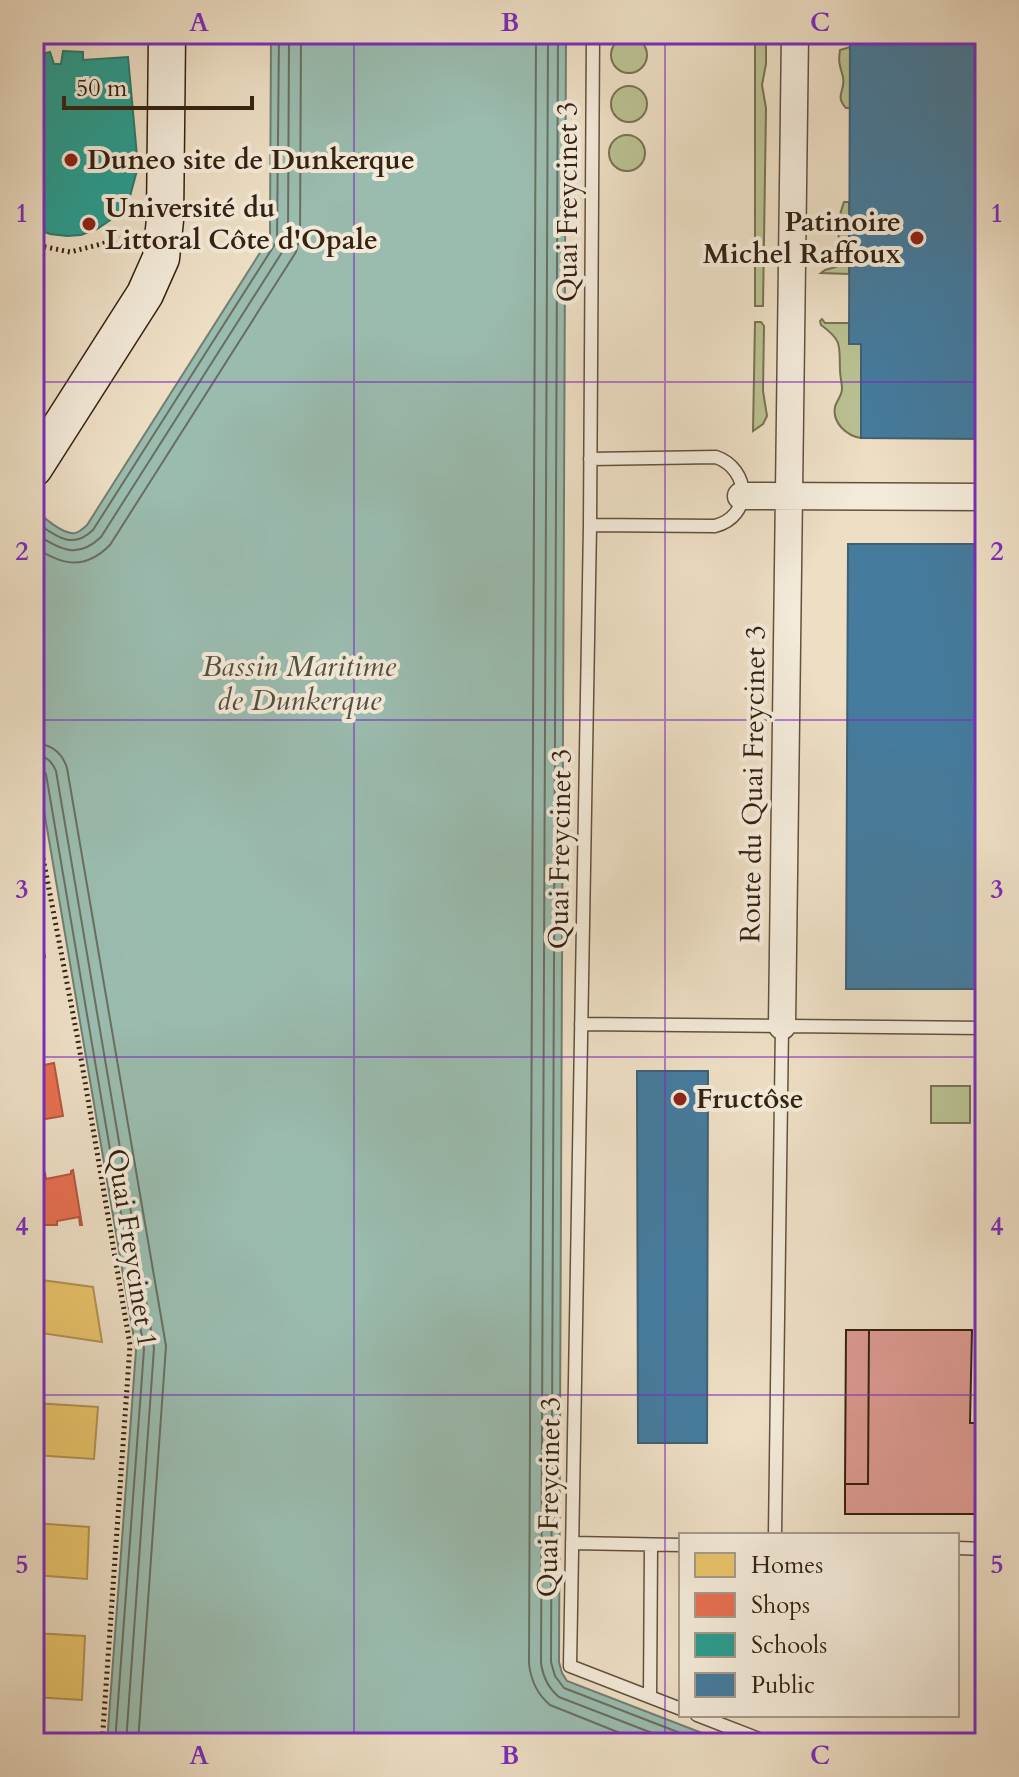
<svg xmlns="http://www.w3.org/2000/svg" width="1019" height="1777" font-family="Cardo,serif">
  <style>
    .green { fill: #bac192; stroke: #787252; stroke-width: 2 }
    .water { fill: #9abcaf; stroke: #727e70; stroke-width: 2 }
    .homes { fill: #e9c46a; stroke: #b39350; stroke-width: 2 }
    .shops { fill: #e76f51; stroke: #b2583e; stroke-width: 2 }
    .schools { fill: #2a9d8f; stroke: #2d786a; stroke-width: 2 }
    .public { fill: #457b9d; stroke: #406073; stroke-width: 2 }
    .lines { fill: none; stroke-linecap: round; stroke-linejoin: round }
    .shore { stroke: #686f60; stroke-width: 2 }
    .building { fill: #db9990; stroke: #352212; stroke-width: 2 }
    .lane-casing { stroke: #63513e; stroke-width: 15 }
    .street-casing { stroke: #63513e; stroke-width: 29 }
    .secondary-casing { stroke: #352212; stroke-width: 39 }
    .path { stroke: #352212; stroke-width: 5; stroke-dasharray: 2 4; stroke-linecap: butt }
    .lane { stroke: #f3ead9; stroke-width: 12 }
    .street { stroke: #f3ead9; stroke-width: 26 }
    .secondary { stroke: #f3ead9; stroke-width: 36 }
    .grid { fill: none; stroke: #7b2cbf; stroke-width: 2; stroke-opacity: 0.55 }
    .poi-dot { fill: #8f2418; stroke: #f3ead9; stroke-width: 3 }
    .labels { text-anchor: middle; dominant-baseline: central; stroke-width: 8; stroke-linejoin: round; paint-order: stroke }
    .poi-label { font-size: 28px; font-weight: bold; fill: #352212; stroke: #f3ead9; text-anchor: start }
    .street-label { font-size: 28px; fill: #352212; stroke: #f3ead9 }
    .water-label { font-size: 30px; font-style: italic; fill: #535041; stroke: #f3ead9 }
    .neatline { fill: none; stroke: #7b2cbf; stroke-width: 3 }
    .grid-label { font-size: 26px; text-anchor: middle; font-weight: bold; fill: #7b2cbf }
  </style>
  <rect width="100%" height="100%" fill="#eddec4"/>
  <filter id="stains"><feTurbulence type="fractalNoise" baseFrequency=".0025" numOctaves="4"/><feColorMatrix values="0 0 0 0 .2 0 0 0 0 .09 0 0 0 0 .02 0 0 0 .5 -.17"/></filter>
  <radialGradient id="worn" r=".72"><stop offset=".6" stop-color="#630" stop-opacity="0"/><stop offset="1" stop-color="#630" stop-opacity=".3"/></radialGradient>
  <!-- green -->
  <path class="green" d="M755,34h11v30l-4,21 4,23 -3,198h-8z
    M611 55a18 18 0 1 1 36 0a18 18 0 1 1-36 0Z
    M850,47v61h-4c-12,-13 0,-17 -3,-31 -3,-12 -5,-13 -3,-27z
    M611 104a18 18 0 1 1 36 0a18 18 0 1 1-36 0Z
    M609 153a18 18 0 1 1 36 0a18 18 0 1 1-36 0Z
    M844,202h5v72l-28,-1 4,-3 11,-3c9,-20 2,-21 2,-39 0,-10 3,-17 6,-26z
    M822,319l3,4h24v20l12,1v94c-14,-2 -29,-15 -26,-31 1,-6 7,-11 7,-18 0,-6 -2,-13 -2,-19 -1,-25 3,-29 -19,-45l-1,-4z
    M755,322h6l3,4 -1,65 4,25 -4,8 -10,7z
    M931,1086h39v37h-39z"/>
  <!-- water -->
  <path class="water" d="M271,34h295l-7,1628 3,11 5,8 161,62h-621l29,-393 -102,-598v-245c7,9 29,28 41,26 5,-1 9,-5 12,-8l183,-288z"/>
  <!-- homes -->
  <path class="homes" d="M34,1279l59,8 9,55 -68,-10z
    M34,1403l64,4 -4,52 -60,-4z
    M34,1523l55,4 -2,52 -53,-4z
    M34,1633l51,3 -3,64 -48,-3z"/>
  <!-- shops -->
  <path class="shops" d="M54,1063l9,53 -29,5v-54z
    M73,1170l9,55h-2l-1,-8 -22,4v4h-23v-52h11l1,6 25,-5v-3z"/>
  <!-- schools -->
  <path class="schools" d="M39,34h32v2l-31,3z
    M63,51l20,1v8l45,-3 10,110 -8,29 -14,20 -19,13 -16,6 -14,1 -17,-2 -16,-6v-172l16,-4 4,12h7z
    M34,894l11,63 -8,2 3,17 -6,1z"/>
  <!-- public -->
  <path class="public" d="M850,34h135v405l-124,-1v-94h-12z
    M848,544h137v445h-139z
    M637,1071h71l-1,372h-69z"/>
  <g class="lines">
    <!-- shore -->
    <path class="shore" d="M536,34l-7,1630c2,17 8,30 21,41l95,38
      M548,34l-7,1629c2,14 7,25 18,34l119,46
      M558,34l-7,1628 4,14 9,12 142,55
      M34,521c21,14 37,30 59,9l184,-289 2,-207
      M34,533c25,15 42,28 67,4l185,-291 2,-9 1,-203
      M34,547c28,18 50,24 76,-2l186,-293 4,-15 1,-203
      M34,743c17,1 28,9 33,25l99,578 -28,397
      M34,755c11,0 18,6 22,16l98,577 -28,395
      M34,765l7,2 5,7 98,575 -29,394"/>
  </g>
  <!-- building -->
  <path class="building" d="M846,1330h23l-1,154h-23z
    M869,1330h103l-2,93h15v91h-140v-30h23z"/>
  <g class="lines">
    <defs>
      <path id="lane" d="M593,34l-3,491 -20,1141 111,43
        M590,525l125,1c38,-10 35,-57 1,-69l-126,2
        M581,1024l404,4
        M775,1535l7,-509
        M572,1543l109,2
        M957,1548l28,1
        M650,1697l1,-152
        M697,1715l72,28"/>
      <path id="street" d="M741,496l244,1
        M782,1026l13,-992"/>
      <path id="secondary" d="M34,468l111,-174 16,-36 4,-38 2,-186"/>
    </defs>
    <!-- lane casing -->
    <use href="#lane" class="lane-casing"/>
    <!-- street casing -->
    <use href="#street" class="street-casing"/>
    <!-- secondary casing -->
    <use href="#secondary" class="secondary-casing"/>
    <!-- path -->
    <path class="path" d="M34,241l7,5 29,6 66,-17
      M34,811l43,224 53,310 -28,398"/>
    <!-- lane -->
    <use href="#lane" class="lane"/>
    <!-- street -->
    <use href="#street" class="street"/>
    <!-- secondary -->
    <use href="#secondary" class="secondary"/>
  </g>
  <!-- grid -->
  <path class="grid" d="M354,34v1709M665,34v1709M34,382h951M34,720h951M34,1057h951M34,1395h951"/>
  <!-- markers -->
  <g class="poi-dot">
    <circle cx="71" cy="160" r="8"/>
    <circle cx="89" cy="224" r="8"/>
    <circle cx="917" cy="238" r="8"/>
    <circle cx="680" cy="1099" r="8"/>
  </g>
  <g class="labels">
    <!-- poi labels -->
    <g class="poi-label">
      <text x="87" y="160">Duneo site de Dunkerque</text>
      <text x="105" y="208">Université du<tspan x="105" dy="32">Littoral Côte d'Opale</tspan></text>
      <text x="901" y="222" text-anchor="end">Patinoire<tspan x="901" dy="32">Michel Raffoux</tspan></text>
      <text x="696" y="1099">Fructôse</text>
    </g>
    <!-- street labels -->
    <g class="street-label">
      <text transform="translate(568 202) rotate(-90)">Quai Freycinet 3</text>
      <text transform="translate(753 784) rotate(-89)">Route du Quai Freycinet 3</text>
      <text transform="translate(560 849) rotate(-89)">Quai Freycinet 3</text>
      <text transform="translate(132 1248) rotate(81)">Quai Freycinet 1</text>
      <text transform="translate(549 1497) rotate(-89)">Quai Freycinet 3</text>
    </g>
    <!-- water labels -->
    <g class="water-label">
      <text x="299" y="666">Bassin Maritime<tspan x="299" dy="34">de Dunkerque</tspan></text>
    </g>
  </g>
  <!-- margin -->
  <rect width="1019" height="1777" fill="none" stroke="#eddec4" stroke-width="88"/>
  <!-- legend -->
  <rect x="679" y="1533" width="280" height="184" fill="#f3ead9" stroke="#a79a89" stroke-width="2"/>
  <rect x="695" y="1553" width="40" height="24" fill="#e9c46a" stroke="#a79a89" stroke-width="2"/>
  <text x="751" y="1573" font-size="24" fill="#352212">Homes</text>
  <rect x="695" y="1593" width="40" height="24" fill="#e76f51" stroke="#a79a89" stroke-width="2"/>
  <text x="751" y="1613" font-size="24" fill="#352212">Shops</text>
  <rect x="695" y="1633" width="40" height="24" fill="#2a9d8f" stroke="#a79a89" stroke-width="2"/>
  <text x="751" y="1653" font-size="24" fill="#352212">Schools</text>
  <rect x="695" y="1673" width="40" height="24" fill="#457b9d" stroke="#a79a89" stroke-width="2"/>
  <text x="751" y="1693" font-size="24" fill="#352212">Public</text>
  <!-- scale -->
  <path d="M64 96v12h188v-12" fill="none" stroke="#352212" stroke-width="4"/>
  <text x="76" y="96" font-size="24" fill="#352212" stroke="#f3ead9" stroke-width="6" paint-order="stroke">50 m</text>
  <rect x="44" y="44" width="931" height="1689" class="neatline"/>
  <g class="grid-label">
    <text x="199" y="31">A</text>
    <text x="510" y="31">B</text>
    <text x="820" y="31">C</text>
    <text x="22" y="222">1</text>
    <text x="997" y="222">1</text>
    <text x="22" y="560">2</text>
    <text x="997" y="560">2</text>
    <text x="22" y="898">3</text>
    <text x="997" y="898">3</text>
    <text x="22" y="1235">4</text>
    <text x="997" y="1235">4</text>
    <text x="22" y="1573">5</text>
    <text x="997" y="1573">5</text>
    <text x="199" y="1764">A</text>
    <text x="510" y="1764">B</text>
    <text x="820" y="1764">C</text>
  </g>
  <rect width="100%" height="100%" filter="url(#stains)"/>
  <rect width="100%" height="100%" fill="url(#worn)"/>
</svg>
